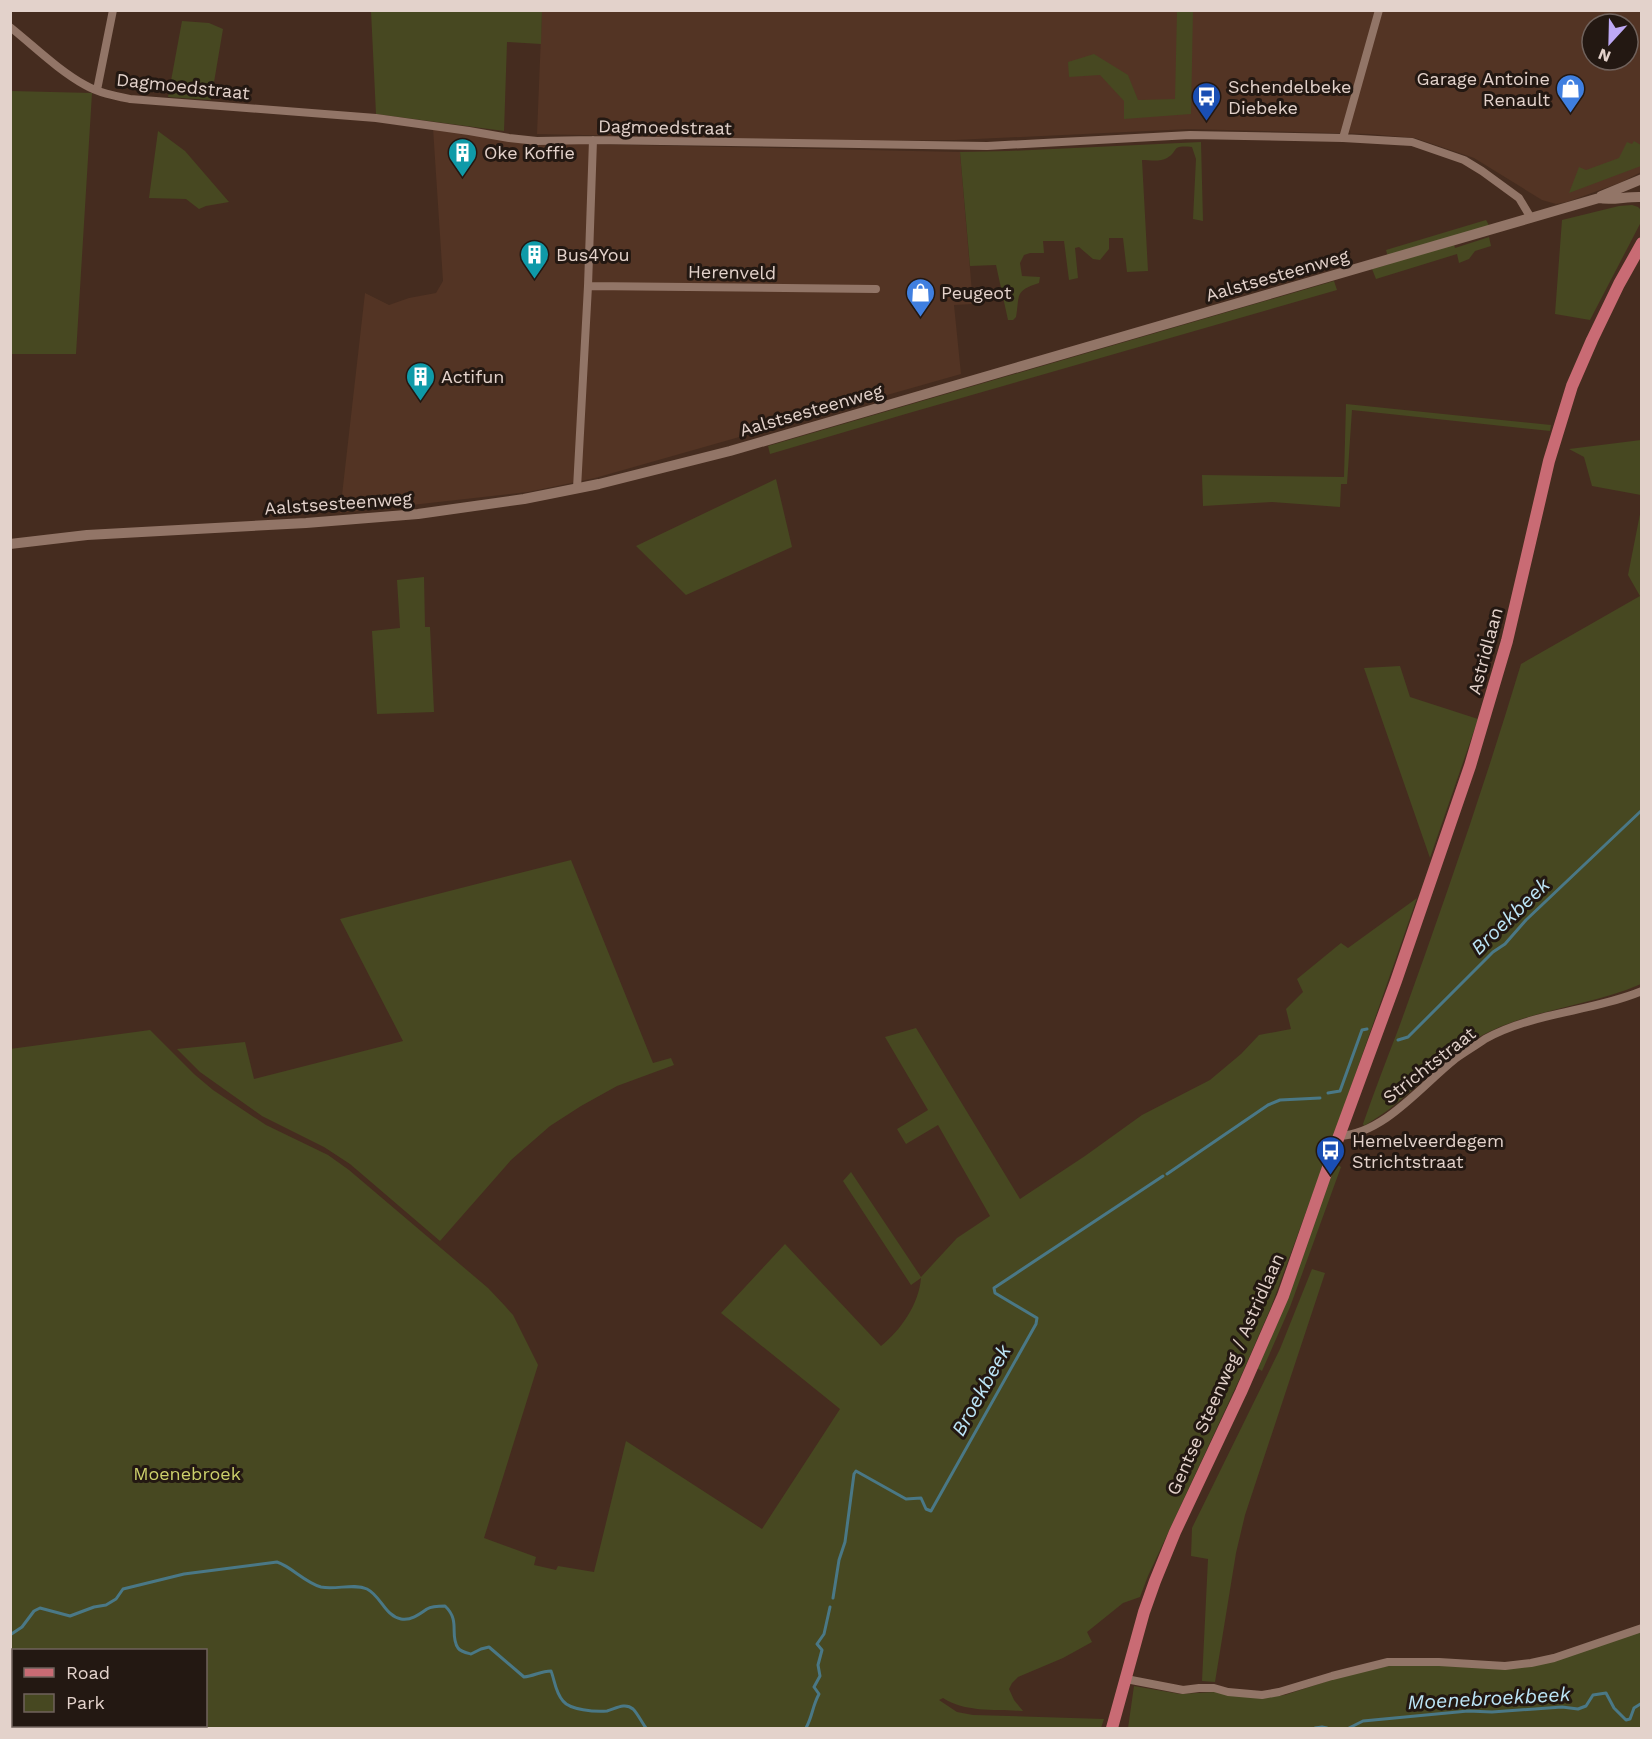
<svg xmlns="http://www.w3.org/2000/svg" width="1652" height="1739" font-family="'Work Sans',sans-serif">
  <style>
    .built { fill: #533424; fill-rule: evenodd }
    .green { fill: #474821; fill-rule: evenodd }
    .lines { fill: none; stroke-linecap: round; stroke-linejoin: round }
    .stream { stroke: #4a7886; stroke-width: 3 }
    .street { stroke: #927567; stroke-width: 8 }
    .secondary { stroke: #927567; stroke-width: 10 }
    .primary { stroke: #c96b74; stroke-width: 12 }
    .labels { text-anchor: middle; dominant-baseline: central; stroke-width: 6; stroke-linejoin: round; paint-order: stroke }
    .poi-label { font-size: 18px; fill: #e3d2cb; stroke: #231812; text-anchor: start }
    .street-label { font-size: 18px; fill: #e3d2cb; stroke: #231812 }
    .park-label { font-size: 18px; fill: #cccf6b; stroke: #231812 }
    .water-label { font-size: 20px; font-style: italic; fill: #bce5f7; stroke: #231812 }
  </style>
  <rect width="100%" height="100%" fill="#452c1f"/>
  <!-- built -->
  <path class="built" d="M542,11h1099v161l-19,10 -55,20 -11,2 -14,-4 -68,-42 -59,-20 -46,-4 -180,-5 -234,11 -95,1 -323,-7zM1592,24h36v36h-36z
    M433,128l103,15 424,9 13,152 -19,1 7,69 -366,104 -67,14 -188,21 25,-220 24,12 20,-7 27,-5 7,-12z"/>
  <!-- green -->
  <path class="green" d="M371,11h171l-1,33 -34,-2 -3,89 -128,-17z
    M1177,11h16l-2,103 -67,5v-18l-24,-26 -31,2 -1,-15 26,-8 34,21 10,25 37,-1z
    M182,21l27,2 14,6 -12,71 -43,-3z
    M11,91l81,2 -16,261h-65z
    M158,131l27,20 44,51 -23,4 -7,3 -13,-10 -37,-1z
    M1634,141l7,4v21l-72,27 10,-26 7,3 33,-12 8,-16 5,2z
    M1201,142l2,79 -10,-2 3,-60 -4,-12c-23,-2 -12,4 -25,11 -7,4 -17,2 -25,2l6,111 -21,1 -4,-34h-14v11l-9,11 -7,-1 -14,-12 -4,1 3,30 -9,2 -5,-39h-21l1,12h-14l-6,2 -4,8 2,13 18,1 -1,6c-25,8 -19,12 -23,34l-3,3h-5l-12,-55 -26,1 -10,-114 48,-1z
    M1632,205l6,2 3,3v12l-51,98 -35,-6 7,-94 57,-14z
    M1486,220l4,7 -38,11 3,10 34,-11 2,9 -16,5 -6,8 -10,4 -2,-9 -81,25 -4,-10 18,-5 -4,-14z
    M1334,281l3,9 -428,123 -139,41 -2,-8z
    M1346,404l205,21 -1,6 -198,-21 -5,74h-6l-1,23 -68,-5 -69,4 -1,-31 142,2z
    M1641,440v55l-49,-9 -8,-29 -15,-8z
    M776,479l16,68 -106,48 -50,-49z
    M1641,509v475c-48,21 -100,24 -148,46 -37,16 -65,48 -95,72 -10,9 -22,16 -34,24l-1,-2c11,-32 23,-63 35,-94 44,-121 86,-243 123,-366l119,-68 -12,-21z
    M424,577l1,50h5l4,85 -57,2 -5,-83 28,-3 -3,-48z
    M1400,666l10,31 68,22 -48,139 -66,-190z
    M571,860l82,203 18,-5 3,7 -57,21 -36,20 -31,20 -39,34 -71,81 -90,-77 -26,-17 -62,-31 -62,-44 -23,-23 68,-7 9,37 149,-38 -63,-122z
    M1417,898l-86,246 -60,163 -27,62 -96,207 -8,21 -17,6 -36,29 5,10 -29,16 -45,19 -6,6 -3,6 5,11 9,11c-26,-2 -57,2 -80,-13l-4,2 18,12 16,3 131,4 -3,9h-1090l-1,-679 140,-19 44,44 19,16 53,35 62,30 21,15 139,118 17,18 8,9 25,50 -54,173 52,19 -2,8 22,5 2,-4 36,6 32,-131 136,88 78,-120 -119,-96 64,-69 96,102c20,-16 38,-42 40,-68l-10,7 -68,-104 8,-9 70,105 36,-39 33,-22 -52,-91 -32,19 -9,-15 31,-19 -43,-73 31,-9 104,171 65,-43 57,-41 68,-35 31,-26 18,-19 32,-6 -5,-20 17,-17 -6,-13 44,-36 7,5zM14,1650h192v76h-192z
    M1335,1163l6,4 -51,140 -28,64 -5,-3z
    M1312,1269l13,4 -80,242 -9,38 -21,129 -13,-1 6,-122 -17,-3 1,-28 88,-179z
    M1641,1631v97h-513l6,-42 46,8 35,-2 40,6 30,-3 70,-23 39,-7 29,-1 82,5z"/>
  <g class="lines">
    <!-- stream -->
    <path class="stream" d="M1398,1040l10,-3 85,-85 12,-8 21,-24 116,-110
      M1328,1093l12,-2 22,-61 5,-1
      M1167,1174l101,-69 12,-5 40,-2
      M833,1598l6,-38 6,-18 9,-68 2,-3 50,28 15,-1 5,11 5,2 105,-187 1,-6 -42,-25 -1,-5 169,-112
      M10,1635l12,-8 12,-16 6,-3 30,8 24,-9 12,-2 10,-6 7,-10 61,-15 93,-12c15,5 27,20 44,25 15,3 33,-4 46,2 14,7 18,27 34,30 10,2 19,-5 26,-10 5,-3 12,-3 18,-3 16,15 4,29 13,42 3,4 9,5 13,6l10,-5 8,-2 35,30c10,-1 17,-6 27,-6 4,10 4,21 12,30 7,9 32,11 44,10 8,-2 18,-9 26,-2 5,5 9,14 13,19
      M806,1728c7,-13 6,-21 13,-34l-5,-7 6,-11 -2,-11 4,-15 -5,-6 7,-10 6,-27
      M1315,1728l7,-1 5,1
      M1349,1728l14,-7 105,-10 24,1 70,-5 16,2 8,-3 7,-11 13,-2 8,15 12,12 4,-1 4,-11 8,-5"/>
    <!-- street -->
    <path class="street" d="M10,27c25,20 48,43 75,58 14,8 30,11 45,14l246,19 93,13 40,7 28,3 56,-1 394,6 203,-11 153,3 69,4 52,18 18,11 37,27 12,20
      M97,90l16,-80
      M1343,138l36,-128
      M588,286l288,3
      M577,488l11,-202 5,-146
      M1339,1136c45,-2 83,-51 116,-77 10,-7 20,-13 30,-20 49,-27 106,-27 157,-48
      M1126,1679l57,11 16,-2h15l14,4 34,3 17,-3 53,-16 56,-14h51l66,4 26,-3 23,-5 88,-30"/>
    <!-- secondary -->
    <path class="secondary" d="M1601,196l41,-17
      M10,544l77,-9 219,-12 112,-9 106,-15 75,-15 131,-33 869,-253c13,3 28,-2 43,-1"/>
    <!-- primary -->
    <path class="primary" d="M1112,1728l32,-116 11,-31 20,-49 66,-140 42,-96 56,-160 57,-155 74,-215 37,-125 42,-180 23,-75 20,-46 27,-56 23,-41"/>
  </g>
  <!-- icons -->
  <defs>
    <symbol id="shop-pin" viewBox="-11 -11 22 30"><path d="M0 17L-7.5 6A9.5 9.5 0 1 1 7.5 6Z" fill="#3f7fe0" stroke="#231812"/><path d="M-5-2.5h2.3a2.7 3.5 0 0 1 5.4 0H5L5.5 6h-11ZM-1.5-2.5h3a1.5 2.3 0 0 0-3 0Z" fill="#fff"/></symbol>
    <symbol id="bus-pin" viewBox="-11 -11 22 30"><path d="M0 17L-7.5 6A9.5 9.5 0 1 1 7.5 6Z" fill="#1a4fb4" stroke="#231812"/><path d="M-5-6H5V4H4V6H2V4H-2V6H-4V4H-5ZM-3.5-4V0h7V-4ZM-3.5 1.2v1.5H-2V1.2ZM2 1.2v1.5H3.5V1.2Z" fill="#fff"/></symbol>
    <symbol id="building-pin" viewBox="-11 -11 22 30"><path d="M0 17L-7.5 6A9.5 9.5 0 1 1 7.5 6Z" fill="#0f9aa8" stroke="#231812"/><path d="M-4-6H4V6H1V3H-1V6H-4ZM-2.5-4.3h1.7v1.8h-1.7ZM.8-4.3h1.7v1.8H.8ZM-2.5-1h1.7V.8h-1.7ZM.8-1h1.7V.8H.8Z" fill="#fff"/></symbol>
  </defs>
  <g fill-rule="evenodd">
    <use href="#shop-pin" x="1554" y="72" width="33" height="45"/>
    <use href="#bus-pin" x="1190" y="80" width="33" height="45"/>
    <use href="#building-pin" x="446" y="136" width="33" height="45"/>
    <use href="#building-pin" x="518" y="238" width="33" height="45"/>
    <use href="#shop-pin" x="904" y="276" width="33" height="45"/>
    <use href="#building-pin" x="404" y="360" width="33" height="45"/>
    <use href="#bus-pin" x="1314" y="1134" width="33" height="45"/>
  </g>
  <g class="labels">
    <!-- poi labels -->
    <g class="poi-label">
      <text x="1550" y="78" text-anchor="end">Garage Antoine<tspan x="1550" dy="21">Renault</tspan></text>
      <text x="1228" y="86">Schendelbeke<tspan x="1228" dy="21">Diebeke</tspan></text>
      <text x="484" y="152">Oke Koffie</text>
      <text x="556" y="254">Bus4You</text>
      <text x="941" y="292">Peugeot</text>
      <text x="441" y="376">Actifun</text>
      <text x="1352" y="1140">Hemelveerdegem<tspan x="1352" dy="21">Strichtstraat</tspan></text>
    </g>
    <!-- street labels -->
    <g class="street-label">
      <text transform="translate(183 86) rotate(6)">Dagmoedstraat</text>
      <text transform="translate(665 127) rotate(1)">Dagmoedstraat</text>
      <text transform="translate(732 272) rotate(1)">Herenveld</text>
      <text transform="translate(1277 275) rotate(-16)">Aalstsesteenweg</text>
      <text transform="translate(811 410) rotate(-16)">Aalstsesteenweg</text>
      <text transform="translate(338 503) rotate(-4)">Aalstsesteenweg</text>
      <text transform="translate(1485 651) rotate(-75)">Astridlaan</text>
      <text transform="translate(1429 1065) rotate(-38)">Strichtstraat</text>
      <text transform="translate(1225 1374) rotate(-66)">Gentse Steenweg / Astridlaan</text>
    </g>
    <!-- park labels -->
    <g class="park-label">
      <text x="187" y="1473">Moenebroek</text>
    </g>
    <!-- water labels -->
    <g class="water-label">
      <text transform="translate(1510 916) rotate(-44)">Broekbeek</text>
      <text transform="translate(981 1390) rotate(-61)">Broekbeek</text>
      <text transform="translate(1489 1698) rotate(-3)">Moenebroekbeek</text>
    </g>
  </g>
  <!-- border -->
  <rect width="1652" height="1739" fill="none" stroke="#e3d2cb" stroke-width="24"/>
  <!-- legend -->
  <rect x="12" y="1649" width="195" height="78" fill="#231812" stroke="#70625c" stroke-width="1.5"/>
  <rect x="24" y="1668" width="30" height="9" fill="#c96b74" stroke="#70625c" stroke-width="1.5"/>
  <text x="66" y="1679" font-size="18" fill="#e3d2cb">Road</text>
  <rect x="24" y="1694" width="30" height="18" fill="#474821" stroke="#70625c" stroke-width="1.5"/>
  <text x="66" y="1709" font-size="18" fill="#e3d2cb">Park</text>
  <!-- north arrow -->
  <g transform="translate(1610 42) rotate(202)"><circle r="28" fill="#231812" stroke="#70625c" stroke-width="1.5"/>
  <path d="M0-4.5L10 22L0 15L-10 22Z" fill="#bea9f5"/>
  <text y="-9" font-size="16" font-weight="bold" text-anchor="middle" fill="#e3d2cb">N</text>
  </g>
</svg>
